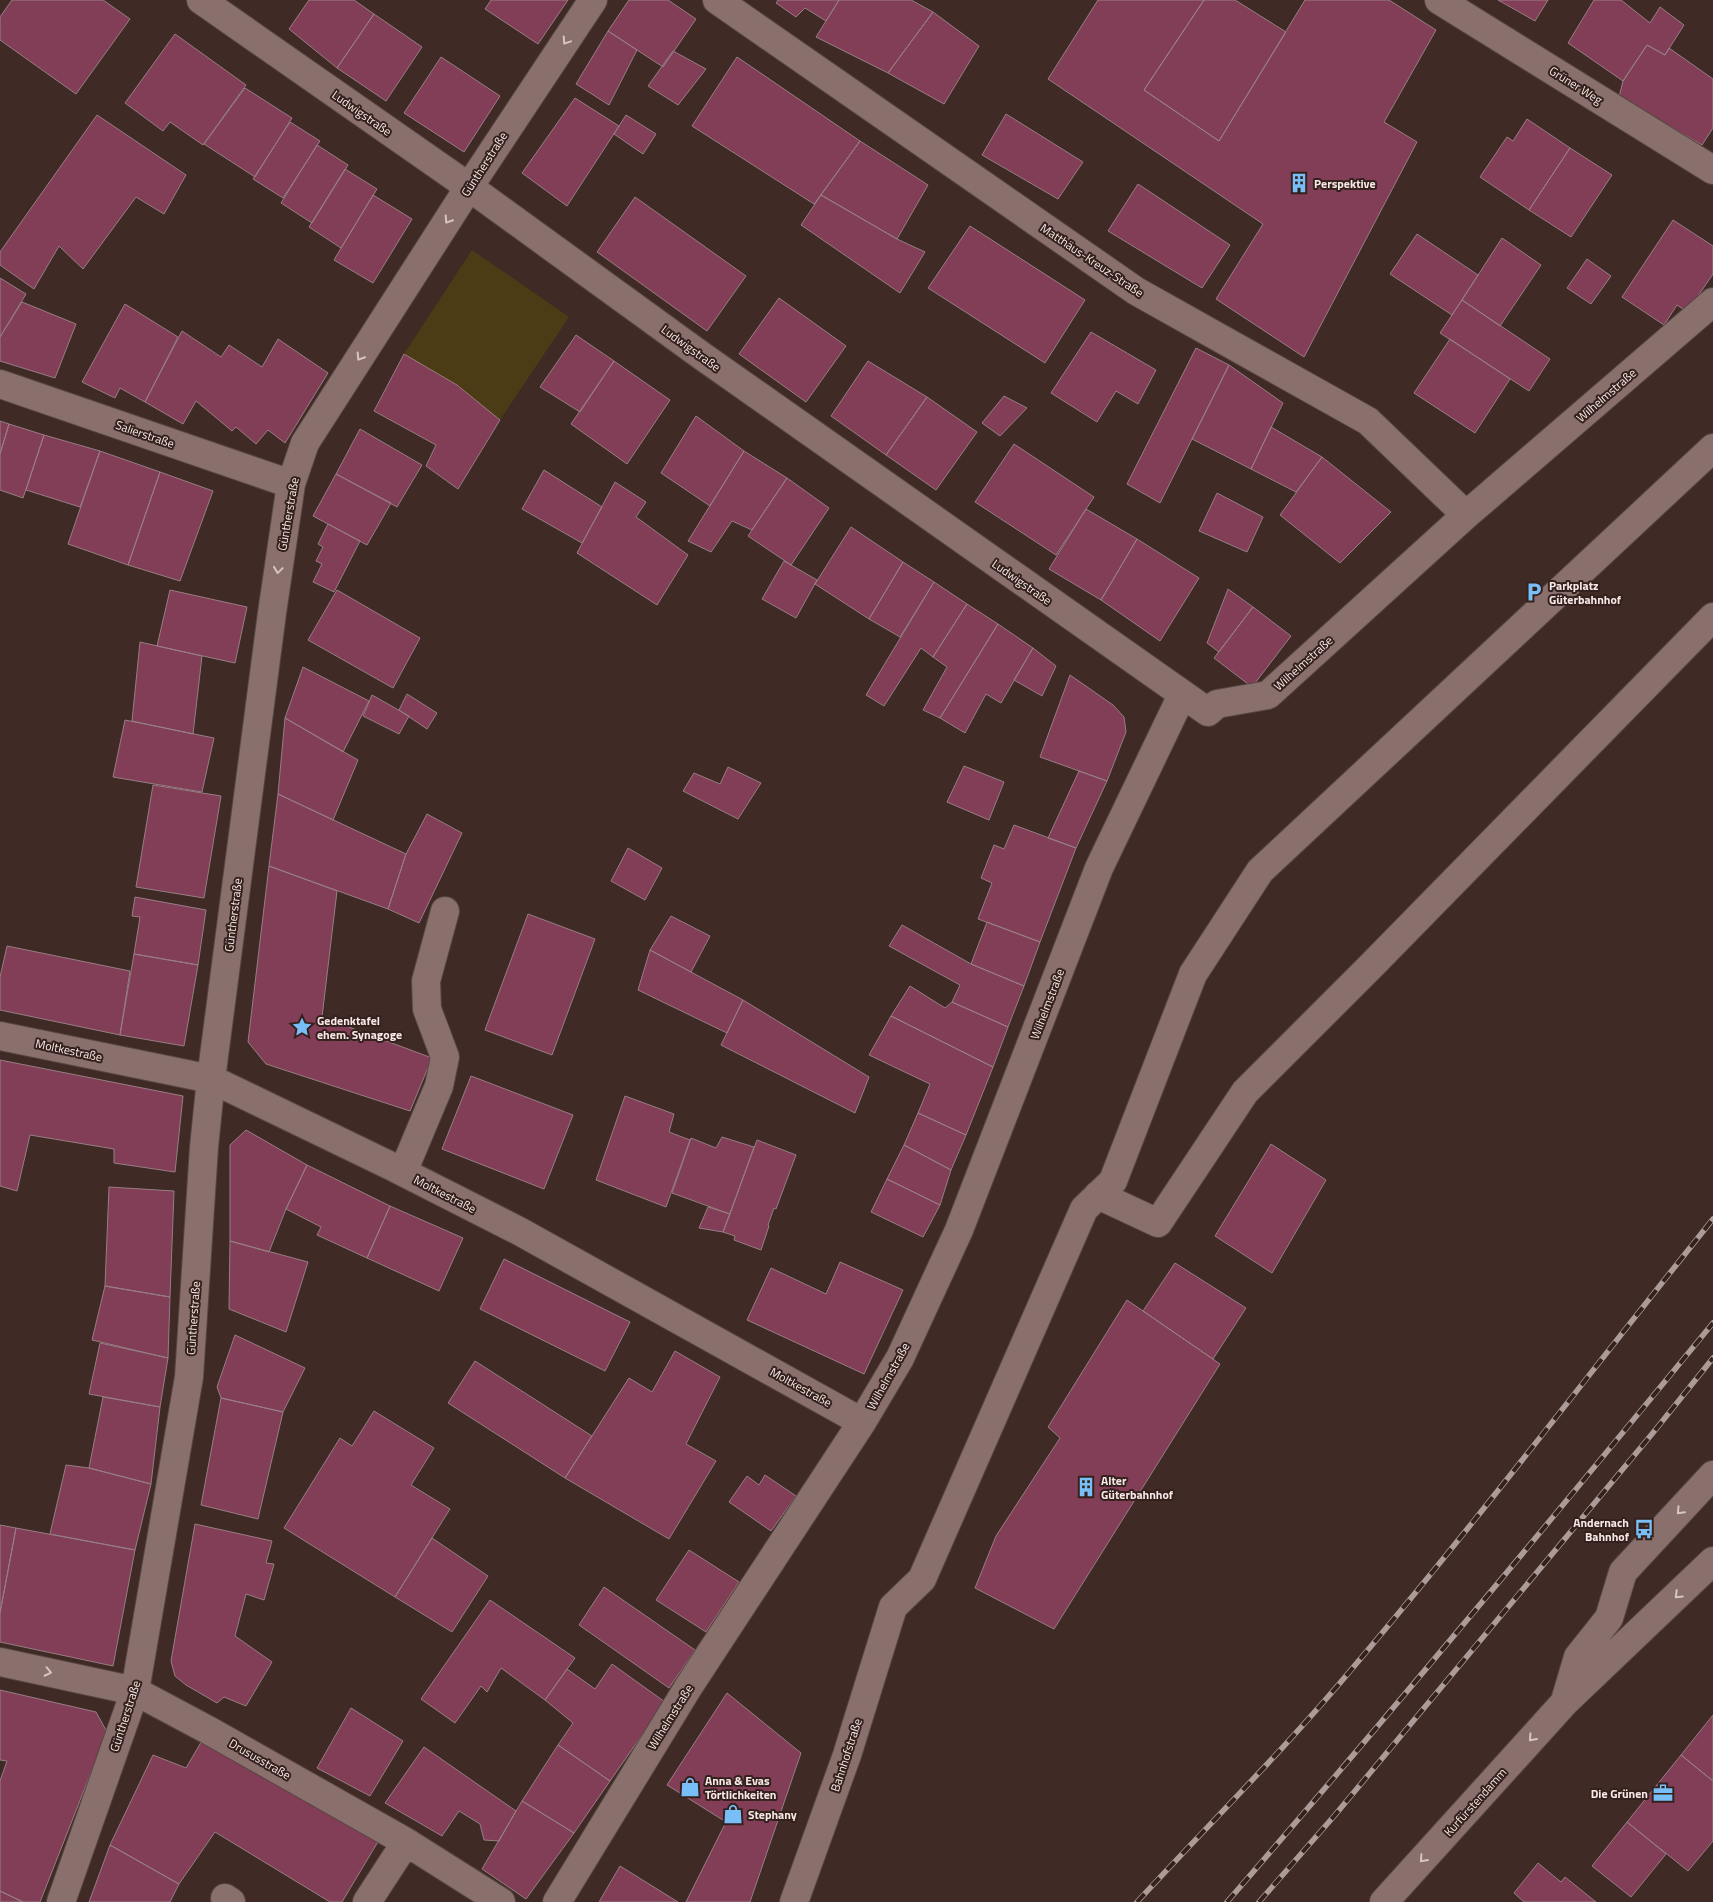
<svg xmlns="http://www.w3.org/2000/svg" width="1713" height="1902" font-family="'Titillium Web',sans-serif">
  <style>
    .green { fill: #4b3c16 }
    .building { fill: #823e56; stroke: #977e84 }
    .lines { fill: none; stroke-linecap: round; stroke-linejoin: round }
    .minor-casing { stroke: #584643; stroke-width: 30 }
    .minor { stroke: #89706c; stroke-width: 28 }
    .rail-casing { stroke: #ac9b98; stroke-width: 5.5 }
    .rail { stroke: #34201d; stroke-width: 4; stroke-dasharray: 11; stroke-linecap: butt }
    .oneway { stroke: #d7c5c2 }
    .labels { text-anchor: middle; dominant-baseline: central; stroke-width: 4; stroke-linejoin: round; paint-order: stroke }
    .street-label { font-size: 12px; fill: #f8e9e7; stroke: #34201d }
    .poi-label { font-size: 12px; font-weight: bold; fill: #f8e9e7; stroke: #34201d; text-anchor: start }
  </style>
  <rect width="100%" height="100%" fill="#3f2a26"/>
  <!-- green -->
  <path class="green" d="M472,250l97,67 -69,103 -43,-35 -53,-31z"/>
  <!-- building -->
  <path class="building" d="M12,0h91l27,19 -54,75 -76,-54v-23z
    M309,0h45l20,14 -37,54 -48,-39z
    M491,0h77l-30,44 -53,-35z
    M629,0h39l28,19 -33,48 -55,-36z
    M778,0h61l-13,21 -21,-13 -9,9 -20,-14z
    M839,0h72l22,12 -45,61 -72,-36z
    M1098,0h106l-60,90 75,51 86,-141h84l47,30 -52,92 33,20 -113,215 -88,-58 47,-75 -215,-145z
    M1204,0h31l51,32 -67,109 -75,-51z
    M1498,0h50l-13,21z
    M1594,0h27l29,23 10,-16 24,18 -19,30 -18,-10 -24,36 -55,-38z
    M933,12l46,34 -35,58 -56,-31z
    M374,14l48,33 -36,54 -49,-33z
    M608,31l29,19 -28,55 -33,-21z
    M175,34l71,51 -43,60 -33,-23 -7,9 -38,-28z
    M1647,45l18,10 4,-7 44,31v49l-11,17 -83,-48 4,-16z
    M673,51l33,18 -28,36 -30,-19z
    M441,57l59,39 -36,56 -60,-39z
    M737,57l123,84 -46,63 -122,-78z
    M245,88l47,30 -37,59 -51,-33z
    M575,98l44,28 -52,80 -45,-33z
    M1006,114l77,48 -25,37 -76,-44z
    M97,115l89,60 -22,39 -28,-17 -53,72 -24,-23 -25,43 -34,-24v-13z
    M626,115l30,19 -13,20 -29,-20z
    M1527,119l43,29 -41,62 -49,-33 27,-40 6,4z
    M290,122l30,19 -37,57 -30,-19z
    M860,141l68,44 -31,54 -76,-44z
    M317,145l31,20 -36,58 -31,-20z
    M1570,148l42,27 -41,62 -42,-27z
    M345,169l32,20 -36,59 -32,-21z
    M1138,184l92,61 -28,43 -94,-57z
    M373,195l39,24 -39,64 -39,-23z
    M821,195l76,44 28,13 -25,41 -99,-68z
    M635,197l111,79 -39,55 -110,-79z
    M1673,220l40,26v28l-26,38 -10,-7 -13,20 -42,-28z
    M970,226l115,74 -40,63 -117,-75z
    M1417,234l61,41 -26,40 -62,-41z
    M1502,238l39,27 -41,61 -38,-26z
    M1587,259l24,17 -20,28 -24,-16z
    M0,278l26,16 -26,43z
    M779,298l67,48 -40,56 -67,-48z
    M1462,300l88,59 -21,32 -89,-58z
    M22,302l54,22 -21,54 -55,-17v-24z
    M125,304l53,33 -33,65 -25,-14 -5,10 -33,-16z
    M182,331l39,26 8,-12 33,22 16,-28 50,34 -43,70 -17,-13 -12,14 -20,-17 -4,4 -36,-30 -13,23 -38,-22z
    M1091,332l65,38 -18,34 -22,-13 -19,31 -46,-29z
    M576,335l38,26 -34,51 -40,-25z
    M1450,339l60,40 -35,54 -61,-40z
    M1196,348l33,17 -69,138 -33,-19z
    M404,354l53,31 43,35 -42,69 -32,-23 10,-21 -62,-34z
    M614,361l56,39 -43,64 -56,-40z
    M868,361l59,36 -41,58 -55,-39z
    M1229,365l54,38 -32,66 -59,-30z
    M1004,396l23,12 -27,28 -18,-13z
    M927,397l50,35 -41,58 -50,-35z
    M696,416l48,35 -34,55 -49,-33z
    M0,421l9,3 -9,30z
    M9,424l35,11 -21,63 -23,-8v-36z
    M1271,427l51,30 -26,35 -45,-23z
    M360,429l62,36 -25,42 -61,-33z
    M44,435l56,16 -20,56 -54,-17z
    M1014,444l80,53 -38,58 -81,-53z
    M100,451l60,21 -32,93 -60,-21z
    M744,451l43,27 -35,52 -20,-9 -21,31 -23,-11z
    M1322,457l69,55 -51,51 -60,-48z
    M544,470l58,37 -20,36 -60,-34z
    M160,472l53,19 -33,90 -52,-16z
    M336,474l55,29 -24,42 -54,-29z
    M787,478l42,30 -38,57 -43,-29z
    M615,482l31,20 -10,15 52,38 -31,50 -80,-52z
    M1217,493l46,24 -16,35 -48,-21z
    M1086,509l51,30 -36,61 -52,-31z
    M328,524l32,17 -26,51 -21,-10 9,-18 -6,-3 7,-14 -5,-3z
    M851,527l52,35 -34,57 -54,-35z
    M1137,539l62,39 -39,63 -59,-41z
    M784,561l33,19 -21,38 -34,-19z
    M903,562l31,20 -34,55 -31,-18z
    M934,582l33,22 -34,53 -12,-9 -37,58 -18,-11z
    M1228,589l25,18 -34,45 -12,-9z
    M170,590l77,17 -12,56 -78,-17z
    M337,590l83,48 -27,50 -85,-48z
    M967,604l31,20 -58,94 -17,-8 24,-43 -14,-10z
    M1253,607l38,29 -39,51 -38,-29z
    M998,624l35,24 -32,55 -15,-9 -21,39 -25,-15z
    M140,642l62,14 -9,78 -61,-13z
    M1033,648l23,18 -14,30 -28,-16z
    M303,667l66,34 -26,51 -58,-34z
    M1070,675l43,30 11,12 2,15 -19,49 -67,-24z
    M407,694l30,19 -10,16 -28,-19z
    M372,695l37,21 -10,18 -36,-18z
    M285,718l73,42 -25,60 -55,-26z
    M125,720l89,18 -12,54 -89,-15z
    M964,766l40,16 -15,38 -42,-18z
    M728,767l33,16 -23,36 -55,-28 11,-18 26,11z
    M1079,771l28,10 -31,67 -28,-10z
    M153,785l68,11 -17,102 -68,-11z
    M278,794l128,60 -18,55 -119,-43z
    M427,814l35,19 -43,90 -31,-14 18,-55z
    M1014,825l62,23 -36,94 -62,-23 14,-36 -11,-5 13,-33 10,4z
    M628,848l34,20 -17,32 -34,-19z
    M269,866l68,25 -15,126 110,41 -22,53 -144,-47 -18,-22z
    M135,897l71,13 -8,55 -64,-11 6,-37 -8,-1z
    M528,914l67,25 -43,116 -67,-25z
    M671,916l39,20 -19,36 -41,-22z
    M987,922l53,20 -16,44 -53,-22z
    M902,925l69,39 53,22 -16,41 -56,-25 8,-17 -71,-39z
    M7,946l123,25 -10,64 -120,-25v-33z
    M650,950l93,50 -16,33 -89,-43z
    M134,954l64,11 -14,81 -64,-11z
    M910,986l35,22 7,-6 56,25 -15,40 -102,-51z
    M743,1000l126,77 -14,36 -134,-68z
    M891,1016l102,51 -27,68 -48,-22 12,-29 -61,-29z
    M0,1060l183,36 -8,76 -61,-9v-14l-84,-14 -13,56 -17,-5z
    M471,1076l102,39 -29,74 -102,-40z
    M625,1096l49,18 -5,18 21,8 -24,67 -70,-27z
    M918,1113l48,22 -15,35 -47,-25z
    M246,1130l61,35 -21,44 -17,43 -39,-11v-96z
    M722,1137l32,10 -24,67 -58,-21 19,-55 25,10z
    M757,1140l39,15 -20,54 -2,-1 -6,17 1,1 -8,24 -27,-10 1,-4 -12,-4z
    M1271,1144l55,36 -54,93 -57,-37z
    M904,1145l47,25 -11,35 -53,-26z
    M307,1165l83,41 -23,52 -50,-23 4,-8 -35,-18z
    M887,1179l53,26 -17,32 -52,-25z
    M109,1187l65,4 -4,106 -65,-11z
    M390,1206l73,32 -24,53 -72,-33z
    M708,1207l22,7 -7,18 -24,-4z
    M230,1241l78,21 -22,70 -57,-23z
    M504,1259l126,63 -25,49 -125,-62z
    M840,1262l63,28 -39,84 -117,-54 24,-52 55,26z
    M1175,1263l71,45 -33,51 -70,-48z
    M105,1286l65,11 -2,61 -76,-18z
    M1127,1300l93,64 -166,265 -79,-41 21,-52 64,-98 -12,-11z
    M235,1335l70,33 -22,44 -62,-14 -4,-11z
    M100,1343l68,15 -8,49 -71,-13z
    M675,1351l45,26 -34,67 30,17 -47,78 -104,-61 64,-100 23,14z
    M475,1361l117,75 -27,42 -117,-75z
    M103,1397l57,10 -9,77 -62,-16z
    M221,1398l62,14 -25,107 -57,-14z
    M374,1411l60,37 -23,37 39,24 -55,88 -111,-69 56,-90 12,8z
    M66,1465l23,3 62,16 -16,66 -85,-16z
    M765,1475l31,21 -25,35 -42,-29 18,-26 12,9z
    M195,1524l77,17 -6,22 8,1 -10,36 -18,-6 -11,42 37,26 -26,44 -22,-9 -7,6 -31,-18 -11,-9 -4,-15z
    M0,1525l16,3 -16,85z
    M16,1528l119,22 -22,116 -113,-24v-29z
    M432,1538l56,38 -36,56 -57,-35z
    M689,1550l50,32 -33,50 -50,-32z
    M604,1587l91,63 -26,38 -90,-63z
    M490,1600l85,58 -30,42 -44,-32 -14,24 -6,-6 -26,37 -34,-24z
    M612,1664l53,38 -55,79 -52,-36 15,-22 -28,-23 22,-31 28,20z
    M0,1690l96,22 11,20 -67,170h-17l-23,-11v-110l7,-20 -7,-1z
    M727,1693l74,60 -51,149h-64l40,-80 -59,-37z
    M351,1708l52,33 -33,55 -53,-28z
    M1713,1715v66l-32,-26z
    M203,1739l176,101 -37,62h-12l-115,-70 -36,52 -69,-39 43,-90 33,13z
    M558,1745l52,36 -36,52 -52,-32z
    M424,1747l92,64 -17,30 -15,-1 -4,-16 -21,-13 -17,25 -57,-33z
    M1681,1755l32,26v60l-25,30 -61,-49z
    M522,1801l52,32 -48,66 -44,-30z
    M1627,1822l39,32 -35,43 -39,-31z
    M110,1845l69,39 -9,18h-81z
    M1538,1863l23,19 4,-5 31,25h-72l-10,-9z
    M620,1866l58,36h-79z
    M0,1891l23,11h-23z"/>
  <g class="lines">
    <defs>
      <path id="minor" d="M201,0l268,187 233,169 506,356 9,-8 51,-9 198,-180 247,-213
        M717,0l419,291 232,130 98,94
        M1439,0l274,170
        M0,384l291,100
        M0,1036l211,43 180,87 128,65 343,191
        M403,1172l36,-86 6,-29 -18,-48 -1,-28 19,-70
        M1098,1195l60,28 87,-131 127,-127 341,-348
        M0,1662l135,29 73,39 198,112 95,60
        M1565,1701l13,-44 31,-39 14,-46 90,-97
        M225,1898l6,4
        M61,1902l74,-211 54,-314 15,-230 7,-68 61,-466 19,-129 14,-41 164,-256 124,-187
        M367,1902l39,-60
        M557,1902l132,-216 173,-264 38,-64 59,-128 140,-362 83,-173
        M794,1902l53,-147 46,-148 29,-28 162,-370 29,-28 80,-207 67,-103 453,-423
        M1384,1902l181,-200 148,-141"/>
    </defs>
    <!-- minor casing -->
    <use href="#minor" class="minor-casing"/>
    <!-- minor -->
    <use href="#minor" class="minor"/>
    <defs>
      <path id="rail" d="M1137,1902c73,-79 150,-155 219,-238 123,-145 238,-297 357,-445
        M1227,1902c165,-190 326,-384 486,-579
        M1259,1902l76,-87 317,-381 61,-76"/>
    </defs>
    <!-- rail casing -->
    <use href="#rail" class="rail-casing"/>
    <!-- rail -->
    <use href="#rail" class="rail"/>
  </g>
  <!-- one-way arrows -->
  <defs><path id="oneway-chevron" d="M-2-3.5L2.5 0L-2 3.5" fill="none" stroke-width="1.6" stroke-linecap="round" stroke-linejoin="round" transform="scale(1.25)"/></defs>
  <g class="oneway">
    <use href="#oneway-chevron" transform="translate(566 41) rotate(124)"/>
    <use href="#oneway-chevron" transform="translate(448 220) rotate(123)"/>
    <use href="#oneway-chevron" transform="translate(360 357) rotate(123)"/>
    <use href="#oneway-chevron" transform="translate(278 570) rotate(98)"/>
    <use href="#oneway-chevron" transform="translate(1680 1511) rotate(133)"/>
    <use href="#oneway-chevron" transform="translate(1678 1595) rotate(136)"/>
    <use href="#oneway-chevron" transform="translate(48 1672) rotate(12)"/>
    <use href="#oneway-chevron" transform="translate(1532 1738) rotate(132)"/>
    <use href="#oneway-chevron" transform="translate(1423 1859) rotate(132)"/>
  </g>
  <!-- icons -->
  <defs>
    <symbol id="building-bare" viewBox="-9 -9 18 18"><path d="M-4-6H4V6H1V3H-1V6H-4ZM-2.5-4.3h1.7v1.8h-1.7ZM.8-4.3h1.7v1.8H.8ZM-2.5-1h1.7V.8h-1.7ZM.8-1h1.7V.8H.8Z" fill="#78bff8" stroke="#34201d" stroke-width="2.5" paint-order="stroke"/></symbol>
    <symbol id="parking-bare" viewBox="-9 -9 18 18"><path d="M-3.5-5.5H1a3.5 3.5 0 0 1 0 7H-1V5.5H-3.5ZM-1-3.4V-.6H.8a1.4 1.4 0 0 0 0-2.8Z" fill="#78bff8" stroke="#34201d" stroke-width="2.5" paint-order="stroke"/></symbol>
    <symbol id="sight-bare" viewBox="-9 -9 18 18"><path d="M0-6L1.8-2.2L6-1.7L2.9 1.2L3.7 5.4L0 3.3L-3.7 5.4L-2.9 1.2L-6-1.7L-1.8-2.2Z" fill="#78bff8" stroke="#34201d" stroke-width="2.5" paint-order="stroke"/></symbol>
    <symbol id="bus-bare" viewBox="-9 -9 18 18"><path d="M-5-6H5V4H4V6H2V4H-2V6H-4V4H-5ZM-3.5-4V0h7V-4ZM-3.5 1.2v1.5H-2V1.2ZM2 1.2v1.5H3.5V1.2Z" fill="#78bff8" stroke="#34201d" stroke-width="2.5" paint-order="stroke"/></symbol>
    <symbol id="shop-bare" viewBox="-9 -9 18 18"><path d="M-5-2.5h2.3a2.7 3.5 0 0 1 5.4 0H5L5.5 6h-11ZM-1.5-2.5h3a1.5 2.3 0 0 0-3 0Z" fill="#78bff8" stroke="#34201d" stroke-width="2.5" paint-order="stroke"/></symbol>
    <symbol id="office-bare" viewBox="-9 -9 18 18"><path d="M-6-3h4V-5.5h4V-3h4V5H-6ZM-1-4.5V-3h2v-1.5ZM-6 0V1H6V0Z" fill="#78bff8" stroke="#34201d" stroke-width="2.5" paint-order="stroke"/></symbol>
  </defs>
  <g fill-rule="evenodd">
    <use href="#building-bare" x="1285" y="169" width="28" height="28"/>
    <use href="#parking-bare" x="1520" y="578" width="28" height="28"/>
    <use href="#sight-bare" x="288" y="1013" width="28" height="28"/>
    <use href="#building-bare" x="1072" y="1473" width="28" height="28"/>
    <use href="#bus-bare" x="1630" y="1515" width="28" height="28"/>
    <use href="#shop-bare" x="676" y="1773" width="28" height="28"/>
    <use href="#office-bare" x="1649" y="1779" width="28" height="28"/>
    <use href="#shop-bare" x="719" y="1800" width="28" height="28"/>
  </g>
  <g class="labels">
    <!-- street labels -->
    <g class="street-label">
      <text transform="translate(1576 85) rotate(32)">Grüner Weg</text>
      <text transform="translate(362 113) rotate(35)">Ludwigstraße</text>
      <text transform="translate(484 164) rotate(-57)">Güntherstraße</text>
      <text transform="translate(1092 260) rotate(34)">Matthäus-Kreuz-Straße</text>
      <text transform="translate(691 348) rotate(36)">Ludwigstraße</text>
      <text transform="translate(1606 395) rotate(-41)">Wilhelmstraße</text>
      <text transform="translate(145 434) rotate(19)">Salierstraße</text>
      <text transform="translate(288 514) rotate(-80)">Güntherstraße</text>
      <text transform="translate(1022 582) rotate(35)">Ludwigstraße</text>
      <text transform="translate(1303 663) rotate(-42)">Wilhelmstraße</text>
      <text transform="translate(233 915) rotate(-83)">Güntherstraße</text>
      <text transform="translate(1047 1004) rotate(-69)">Wilhelmstraße</text>
      <text transform="translate(69 1050) rotate(12)">Moltkestraße</text>
      <text transform="translate(445 1194) rotate(27)">Moltkestraße</text>
      <text transform="translate(193 1318) rotate(-86)">Güntherstraße</text>
      <text transform="translate(888 1376) rotate(-61)">Wilhelmstraße</text>
      <text transform="translate(801 1387) rotate(29)">Moltkestraße</text>
      <text transform="translate(125 1716) rotate(-72)">Güntherstraße</text>
      <text transform="translate(670 1717) rotate(-58)">Wilhelmstraße</text>
      <text transform="translate(846 1755) rotate(-72)">Bahnhofstraße</text>
      <text transform="translate(260 1759) rotate(30)">Drususstraße</text>
      <text transform="translate(1475 1802) rotate(-48)">Kurfürstendamm</text>
    </g>
    <!-- poi labels -->
    <g class="poi-label">
      <text x="1314" y="183">Perspektive</text>
      <text x="1549" y="585">Parkplatz<tspan x="1549" dy="14">Güterbahnhof</tspan></text>
      <text x="317" y="1020">Gedenktafel<tspan x="317" dy="14">ehem. Synagoge</tspan></text>
      <text x="1101" y="1480">Alter<tspan x="1101" dy="14">Güterbahnhof</tspan></text>
      <text x="1629" y="1522" text-anchor="end">Andernach<tspan x="1629" dy="14">Bahnhof</tspan></text>
      <text x="705" y="1780">Anna &amp; Evas<tspan x="705" dy="14">Törtlichkeiten</tspan></text>
      <text x="1648" y="1793" text-anchor="end">Die Grünen</text>
      <text x="748" y="1814">Stephany</text>
    </g>
  </g>
</svg>
